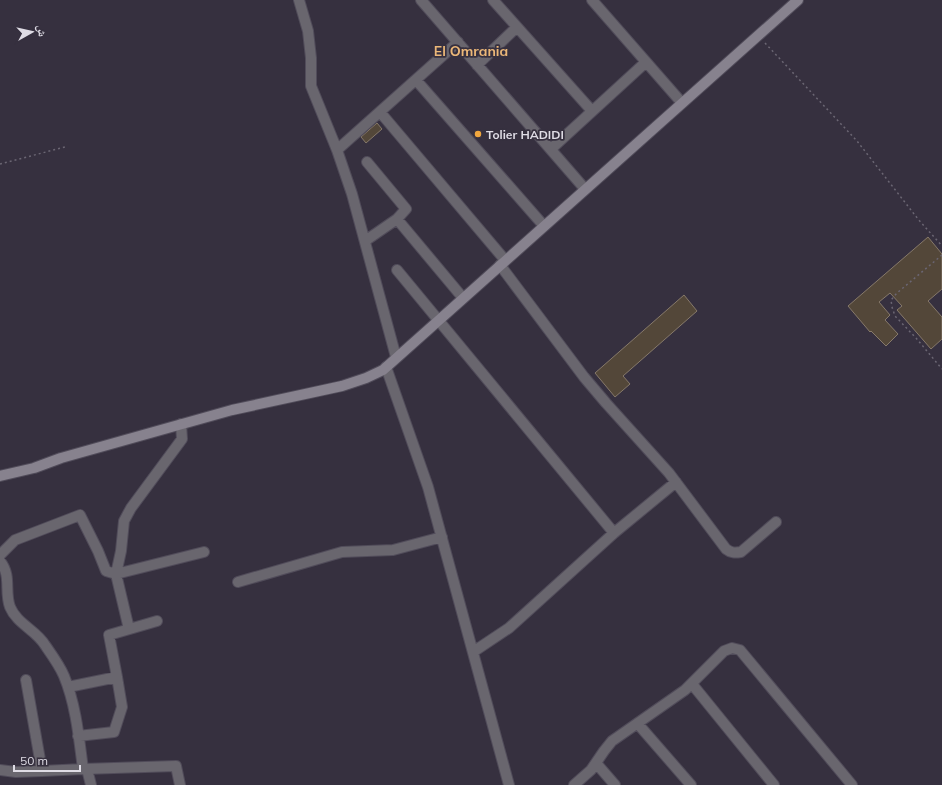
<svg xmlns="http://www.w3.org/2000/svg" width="942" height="785" font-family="Mulish,'Noto Naskh Arabic',sans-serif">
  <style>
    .building { fill: #534739; stroke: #86796a }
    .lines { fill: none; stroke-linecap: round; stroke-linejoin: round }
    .street-casing { stroke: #514c5a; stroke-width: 12 }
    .secondary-casing { stroke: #514c5a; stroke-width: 12 }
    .path { stroke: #6b6673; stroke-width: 1.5; stroke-dasharray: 2 3; stroke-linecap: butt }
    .street { stroke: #69666e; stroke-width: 10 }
    .secondary { stroke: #87828e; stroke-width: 10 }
    .poi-dot { fill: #f0a63e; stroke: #36303f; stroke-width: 1.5 }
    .labels { text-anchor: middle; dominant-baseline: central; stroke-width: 3.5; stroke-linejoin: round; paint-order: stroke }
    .poi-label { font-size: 12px; font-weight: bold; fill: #dfdce5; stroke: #36303f; text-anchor: start }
    .quarter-label { font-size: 14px; font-weight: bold; fill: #ebb778; stroke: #36303f }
  </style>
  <rect width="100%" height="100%" fill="#36303f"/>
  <!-- building -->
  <path class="building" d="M377,123l5,6 -16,14 -5,-6z
    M928,237l14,17v35l-14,12 14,16v22l-11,10 -34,-39 5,-4 -12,-13 -11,9 11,13 -5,5 13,14 -12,12 -15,-15 -1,1 -22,-26z
    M684,295l13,16 -74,65 7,8 -15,13 -20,-24z"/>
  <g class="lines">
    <defs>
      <path id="street" d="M299,0l9,31 3,27v28l26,64 15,44 44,163
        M421,0l164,189
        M493,0l99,111
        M592,0l90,103
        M477,65l40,-38
        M416,80l128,146
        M380,112l125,148
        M551,149l95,-87
        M337,150l121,-108
        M397,219l66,79
        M365,241l32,-22 9,-10 -39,-47
        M500,265l84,112 22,26 63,70 57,76c5,4 9,4 15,3l35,-30
        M397,270l217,263
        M386,367l42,120 81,298
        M0,555l15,-15 65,-25 18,36 8,20 10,3 5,-23 3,-30 7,-13 51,-69 -1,-15
        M0,561c12,15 4,30 10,46 7,17 26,23 35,38 7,10 15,21 19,31 12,29 15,62 19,93l93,-3 4,19
        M238,582l104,-30 51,-2 49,-13
        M129,629l-13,-55 88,-22
        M473,652l36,-24 105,-95 62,-51
        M117,677l-8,-42 48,-14
        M26,680l16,91 41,-2
        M692,684l82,101
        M68,687l49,-10 5,30 -8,25 -36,4
        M638,724l53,61
        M596,763l19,22
        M87,769l4,16
        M0,770l16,2 26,-1
        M574,785l17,-15 13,-19 8,-10 73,-51 39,-39 8,-3 8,2 112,135"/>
      <path id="secondary" d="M0,476l34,-8 27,-10 171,-48 110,-24 24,-8 17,-8 415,-370"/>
    </defs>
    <!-- street casing -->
    <use href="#street" class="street-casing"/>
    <!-- secondary casing -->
    <use href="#secondary" class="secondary-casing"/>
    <!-- path -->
    <path class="path" d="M765,43l92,98 61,78 24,27
      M0,164l65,-17
      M942,255l-45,38 -6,7 1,7 3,9 21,22 26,31"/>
    <!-- street -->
    <use href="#street" class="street"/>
    <!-- secondary -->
    <use href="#secondary" class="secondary"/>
  </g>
  <!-- markers -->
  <circle class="poi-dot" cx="478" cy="134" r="4"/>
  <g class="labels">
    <!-- poi labels -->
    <g class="poi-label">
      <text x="486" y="134">Tolier HADIDI</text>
    </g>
    <!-- quarter labels -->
    <g class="quarter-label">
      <text x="471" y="51">El Omrania</text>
    </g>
  </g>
  <!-- north arrow -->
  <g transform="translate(32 32) rotate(82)" stroke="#36303f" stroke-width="3" paint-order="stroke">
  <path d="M0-3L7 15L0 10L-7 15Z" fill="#dfdce5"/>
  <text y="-6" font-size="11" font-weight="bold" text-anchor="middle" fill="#dfdce5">ش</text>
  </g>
  <!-- scale -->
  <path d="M14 765v6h66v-6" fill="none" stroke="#dfdce5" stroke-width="2"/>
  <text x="20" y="765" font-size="12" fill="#dfdce5" stroke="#36303f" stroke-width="3" paint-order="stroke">50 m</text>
</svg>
